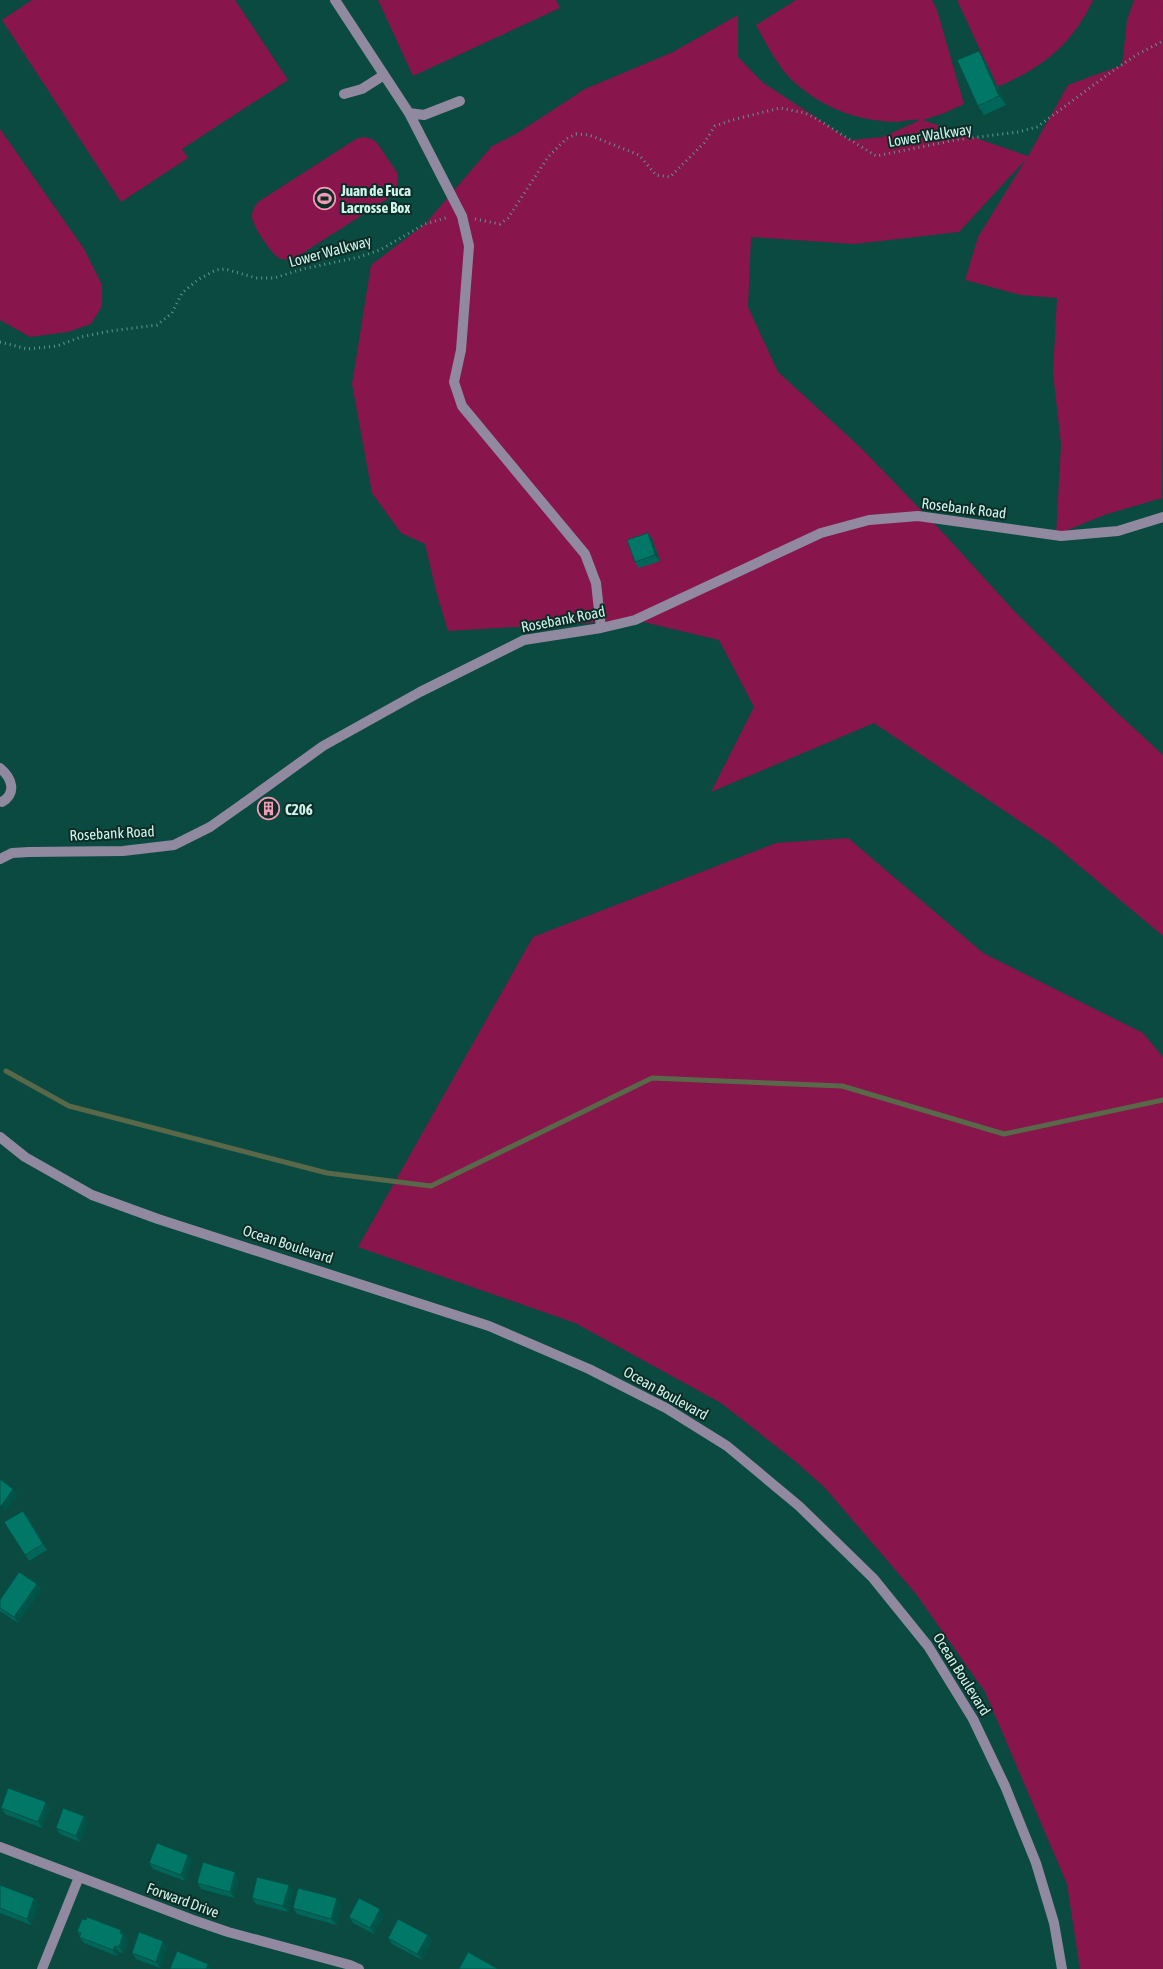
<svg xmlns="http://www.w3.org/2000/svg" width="1163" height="1969" font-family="'Asap Condensed',sans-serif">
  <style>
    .green { fill: #88154b }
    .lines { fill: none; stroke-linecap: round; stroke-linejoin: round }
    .stream { stroke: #586848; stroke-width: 5 }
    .path { stroke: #63968d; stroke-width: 3; stroke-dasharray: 1 4; stroke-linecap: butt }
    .service { stroke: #9089a0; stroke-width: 10 }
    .minor { stroke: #9089a0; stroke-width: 10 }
    .tertiary { stroke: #9089a0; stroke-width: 10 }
    .wall { fill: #006659 }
    .shaded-wall { fill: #005348 }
    .building { fill: #007767; stroke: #005348 }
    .labels { text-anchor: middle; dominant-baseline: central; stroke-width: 4; stroke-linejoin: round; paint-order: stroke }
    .street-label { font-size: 15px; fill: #cef2ea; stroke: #0c2c26 }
    .poi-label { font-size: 15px; font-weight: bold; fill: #cef2ea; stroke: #0c2c26; text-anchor: start }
  </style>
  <rect width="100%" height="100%" fill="#0a4a40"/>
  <!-- green -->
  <path class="green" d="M32,0h203l53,80 -106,69 6,9 -67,44 -119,-182z
    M378,0h178l4,8 -147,68z
    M796,0h136l5,10 27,94 -22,10 -19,6 105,36 40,-71 54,-20 5,-45 7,-20h29l-1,498 -58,17 -48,20 5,-91 -8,-71 4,-75 -36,-3 -56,-15 13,-43 48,-78 -67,73 -105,12 -103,-7 -3,70 30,65 83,76 84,87 70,77 98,97 50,46v181l-111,-93 -178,-120 -163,69 43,-85 -35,-67 -84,-20 -187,11 -12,-40 -11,-47 -24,-11 -29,-40 -20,-109 19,-119 54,-41 67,-78 24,-12 69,-45 88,-37 65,-37v42l24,25 88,58 33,-3 37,-17c-6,-1 -15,1 -23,2 -7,0 -15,-1 -23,-2 -32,-4 -66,-22 -88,-46 -12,-15 -21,-32 -30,-49z
    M957,0h136c-21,45 -51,68 -96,87z
    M0,129l84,120 18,36v21l-11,18 -23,8 -38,5 -30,-17z
    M364,137l8,2 5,4 21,31 -1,15 -5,7 -97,62c-5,1 -11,3 -16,0 -7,-3 -28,-34 -27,-42 0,-6 3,-10 6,-14l98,-63z
    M848,838l135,115 160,80 20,24v912h-83l-13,-85 -82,-192 -69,-98 -91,-106 -29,-26 -75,-59 -146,-80 -217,-76 175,-310 243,-94z"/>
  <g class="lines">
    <!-- stream -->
    <path class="stream" d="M6,1071l63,35 258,67 104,13 221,-108 190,8 162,48 159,-34"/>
    <!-- path -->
    <path class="path" d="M475,219l25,5 8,-6 40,-61 18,-18 10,-5 13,1 50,20 17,20 14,2 34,-34 11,-17 17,-6 48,-12 25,5 12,6 59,37 79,-16 63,-8 19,-5 77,-57 24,-16 25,-13
      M0,342l27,7 30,-3 24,-9 29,-6 47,-6 15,-12 10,-20 17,-14 17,-9 9,-1 31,9h18l29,-9 56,-12 21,-7 45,-26 24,-7"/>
    <!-- service -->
    <path class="service" d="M335,0l74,113 15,2 36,-14
      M344,94l18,-5 22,-14
      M409,113l53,103 7,30 -8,104 -7,32 8,24 123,148 11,29 5,45
      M0,768c12,10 17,25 2,34
      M244,803l79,-57 97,-54 104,-52 77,-12 34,-8 186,-87 48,-13 49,-4 143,20 57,-5 45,-14"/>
    <!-- minor -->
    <path class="minor" d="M0,859l12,-6 17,-1 94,-1 51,-6 36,-18 34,-24
      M0,1847l193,73 35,12 122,33 9,4
      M42,1969l37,-92"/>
    <!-- tertiary -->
    <path class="tertiary" d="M0,1137l25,20 67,38 66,24 331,107 100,43 77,39 61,38 72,60 74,72 55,68 45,73 32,67 31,77 18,60 8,46"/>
  </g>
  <!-- wall -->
  <path class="wall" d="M985,60l21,45 -22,10 -6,-9z
    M648,533l4,6 8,22 -21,7 -4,-6z
    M268,800l8,11 -7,5 -8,-11z
    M27,1517l20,33 -18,11 -4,-6z
    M37,1584l4,6 -23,33 -18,-12v-11z
    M1,1808h49l-8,20 -37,-14z
    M88,1822l-8,20 -20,-8 -4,-6z
    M188,1855l4,6 -7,20 -32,-12 -4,-6z
    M239,1878l-5,20 -33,-9 -4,-6z
    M0,1885l39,19 -8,21 -31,-12z
    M293,1891l-5,21 -32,-8 -4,-6z
    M341,1904l-5,21 -39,-11 -4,-6z
    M384,1915l-10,19 -21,-11 -4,-6z
    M121,1930l7,11 -5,12 -4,-1 -2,4 -33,-13 -5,-6 1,-1 -3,-4z
    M428,1935l4,6 -10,19 -30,-16 -4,-6z
    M167,1947l-7,21 -24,-9 -4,-6z"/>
  <!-- shaded-wall -->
  <path class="shaded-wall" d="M979,51l6,9 21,45 -7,-9z
    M648,533l4,6 8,22 -5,-6z
    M13,1489l5,6 -13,17 -4,-6z
    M37,1584l4,6 -23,33 -4,-6z
    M46,1802l4,6 -8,20 -4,-6z
    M84,1816l4,6 -8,20 -4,-6z
    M188,1855l4,6 -7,20 -4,-6z
    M235,1872l4,6 -5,20 -4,-6z
    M289,1885l4,6 -5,21 -5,-6z
    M34,1898l5,6 -8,21 -4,-6z
    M337,1898l4,6 -5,21 -5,-6z
    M380,1909l4,6 -10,19 -4,-6z
    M121,1930l7,11 -5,12 -4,-6 1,-14z
    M428,1935l4,6 -10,19 -5,-6z
    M163,1941l4,6 -7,21 -4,-6z
    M115,1946l4,6 -2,4 -4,-6z
    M208,1964l4,5h-6z"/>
  <!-- building -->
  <path class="building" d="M979,51l20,45 -21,10 -21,-46z
    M648,533l7,22 -20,7 -8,-22z
    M268,800l6,8 -7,5 -6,-8z
    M0,1479l13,10 -12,17h-1z
    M23,1511l20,33 -18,11 -21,-33z
    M19,1572l18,12 -23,33 -14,-9v-8z
    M8,1788l38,14 -8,20 -37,-14z
    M63,1808l21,8 -8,20 -20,-8z
    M157,1843l31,12 -7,20 -32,-12z
    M203,1862l32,10 -5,20 -33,-9z
    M257,1877l32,8 -6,21 -31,-8z
    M0,1885l34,13 -7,21 -27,-11z
    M298,1888l39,10 -6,21 -38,-11z
    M359,1898l21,11 -10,19 -21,-11z
    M87,1917l34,13 -1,3 3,2 -4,12 -4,-1 -2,4 -34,-13 2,-4 -4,-1 5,-13 4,1z
    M398,1919l30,16 -11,19 -29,-16z
    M139,1932l24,9 -7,21 -24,-9z
    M177,1951l31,13 -2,5h-36z
    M468,1952l30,17h-39z"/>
  <!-- icons -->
  <defs>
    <symbol id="stadium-ring" viewBox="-11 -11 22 22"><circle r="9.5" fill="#0c2c26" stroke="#f09ab6" stroke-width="1.5"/><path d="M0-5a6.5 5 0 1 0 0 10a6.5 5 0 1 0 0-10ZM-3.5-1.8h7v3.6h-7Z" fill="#f09ab6"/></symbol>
    <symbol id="building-ring" viewBox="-11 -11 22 22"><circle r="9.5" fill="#0c2c26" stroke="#f09ab6" stroke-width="1.5"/><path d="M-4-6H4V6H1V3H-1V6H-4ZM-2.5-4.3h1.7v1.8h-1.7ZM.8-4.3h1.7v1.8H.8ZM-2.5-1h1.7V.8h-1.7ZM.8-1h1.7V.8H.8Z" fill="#f09ab6"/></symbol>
  </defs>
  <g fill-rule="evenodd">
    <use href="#stadium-ring" x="312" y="186" width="25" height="25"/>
    <use href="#building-ring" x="256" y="796" width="25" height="25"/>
  </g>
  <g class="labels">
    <!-- street labels -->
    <g class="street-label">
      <text transform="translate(930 135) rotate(-9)">Lower Walkway</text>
      <text transform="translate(330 251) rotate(-15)">Lower Walkway</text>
      <text transform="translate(964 508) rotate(7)">Rosebank Road</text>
      <text transform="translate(563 619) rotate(-11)">Rosebank Road</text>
      <text transform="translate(112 833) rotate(-3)">Rosebank Road</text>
      <text transform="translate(288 1244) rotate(18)">Ocean Boulevard</text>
      <text transform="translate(666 1393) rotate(29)">Ocean Boulevard</text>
      <text transform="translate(962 1674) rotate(58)">Ocean Boulevard</text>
      <text transform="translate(183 1900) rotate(20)">Forward Drive</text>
    </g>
    <!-- poi labels -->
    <g class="poi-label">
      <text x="341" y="190">Juan de Fuca<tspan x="341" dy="17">Lacrosse Box</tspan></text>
      <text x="285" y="809">C206</text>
    </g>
  </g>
</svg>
